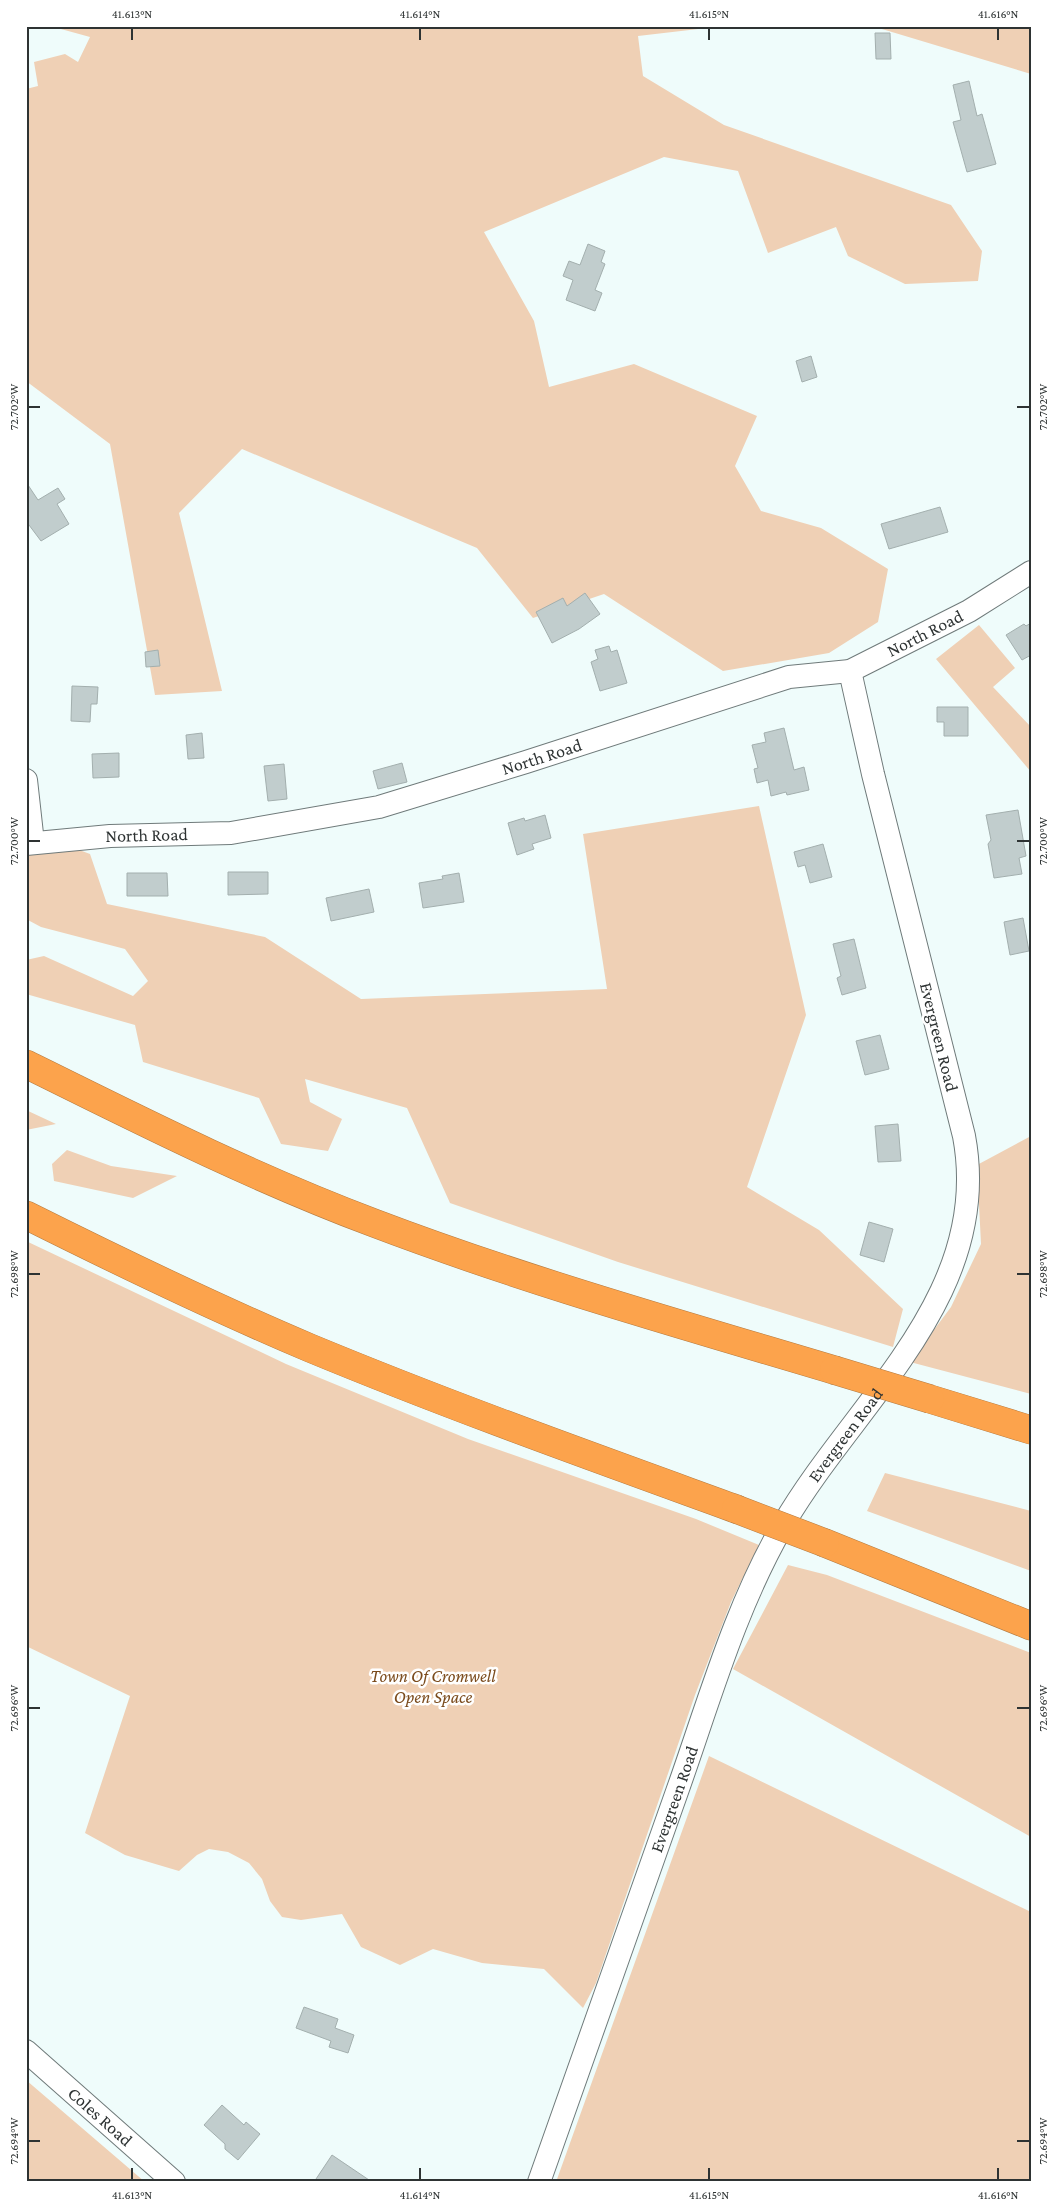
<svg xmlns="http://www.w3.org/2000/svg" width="1057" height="2208" font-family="'Crimson Pro',serif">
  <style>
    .green { fill: #efd0b5 }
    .building { fill: #c1cdcd; stroke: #a3afae }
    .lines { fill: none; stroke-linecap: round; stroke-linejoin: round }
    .minor-casing { stroke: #6f7a7a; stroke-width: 24 }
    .highway-casing { stroke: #b47c43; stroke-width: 29 }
    .minor { stroke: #fff; stroke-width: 22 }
    .highway { stroke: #fca34c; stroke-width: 28 }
    .highway-bridge-casing { stroke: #b47c43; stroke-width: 29; stroke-linecap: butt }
    .highway-bridge { stroke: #fca34c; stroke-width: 28 }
    .ticks { fill: none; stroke: #2e3333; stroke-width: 2 }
    .labels { text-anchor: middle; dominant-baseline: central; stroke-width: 5; stroke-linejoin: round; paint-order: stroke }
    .street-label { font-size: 18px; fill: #2e3333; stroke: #fff }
    .park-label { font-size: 18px; font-style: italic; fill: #7b4b1c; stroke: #fff }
    .neatline { fill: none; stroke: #2e3333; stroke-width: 2 }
    .ticks-label { font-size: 12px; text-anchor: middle; fill: #2e3333 }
  </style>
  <rect width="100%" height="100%" fill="#effcfb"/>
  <!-- green -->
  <path class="green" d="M50,26h674l-86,10 5,40 81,49 227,80 31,46 -4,30 -73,3 -57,-28 -12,-29 -68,26 -30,-82 -74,-14 -180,75 50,89 15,66 85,-23 123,52 -22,50 26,45 60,17 67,41 -10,53 -49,31 -106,18 -119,-77 -71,24 -56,-70 -235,-99 -63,64 43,178 -67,4 -45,-251 -84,-63v-292l12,-3 -4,-24 31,-8 13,8 12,-25z
    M872,26h159v48z
    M979,625l36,43 -22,19 38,40v45l-95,-113z
    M759,806l47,209 -59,172 72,43 84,79 -10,38 -275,-85 -168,-59 -43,-95 -102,-29 5,23 32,17 -14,32 -47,-7 -22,-46 -116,-36 -8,-37 -109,-31v-34l18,-4 89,40 15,-15 -23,-32 -84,-22 -15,-8v-67l32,-10 32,12 17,50 158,33 96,62 246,-10 -24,-155z
    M26,1110l30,14 -30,6z
    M1031,1136v258l-121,-32 41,-55 30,-63 -4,-79z
    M67,1150l44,16 66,10 -44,22 -79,-17 -2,-17z
    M26,1241l260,123 182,75 228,80 63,26 -28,57 -36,93 -99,288 -13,25 -39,-39 -62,-6 -49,-14 -33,16 -39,-18 -19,-33 -41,6 -19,-3 -12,-16 -8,-22 -13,-16 -21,-11 -19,-3 -12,6 -18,16 -54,-16 -40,-22 45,-137 -104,-50z
    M885,1473l146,38v60l-164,-60z
    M788,1565l39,10 204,78v184l-298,-168z
    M709,1756l322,156v270h-475z
    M26,2080l119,102h-119z"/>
  <!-- building -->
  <path class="building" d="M875,33h15l1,26h-15z
    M969,81l8,35 5,-2 14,50 -29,8 -14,-50 8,-2 -8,-35z
    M588,244l17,7 -4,11 4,2 -10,26 7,3 -7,18 -29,-11 7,-20 -10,-4 6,-15 11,4z
    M811,356l6,21 -15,5 -6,-21z
    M26,482l12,18 20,-12 7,11 -8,5 12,20 -28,17 -15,-20z
    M940,507l8,25 -59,17 -8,-25z
    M585,593l15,21 -21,15 -27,14 -16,-31 27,-14 4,8z
    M1031,623v32l-9,5 -16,-25 18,-11 2,2z
    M609,646l2,6 6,-2 10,33 -27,8 -9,-29 7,-3 -3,-9z
    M158,650l2,16 -14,1 -1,-15z
    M72,686l26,1 -1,17h-6l-1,18 -19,-1z
    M937,707h31v29h-24v-14h-7z
    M784,728l10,42 10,-3 5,23 -22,5 -1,-3 -15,4 -3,-16 -11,3 -3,-14 4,-1 -6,-23 14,-3 -2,-9z
    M202,733l2,25 -16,1 -2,-24z
    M119,753v24l-26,1 -1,-24z
    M402,763l5,19 -29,7 -5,-18z
    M284,764l3,35 -19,2 -4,-35z
    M1018,810l8,46 -7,2 3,16 -28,4 -6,-34 3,-4 -5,-25z
    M545,815l6,23 -19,6 2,5 -17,6 -9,-32 16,-5 1,3z
    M823,844l9,33 -22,6 -5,-18 -7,2 -4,-15z
    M228,872h40v22l-40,1z
    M127,873h40l1,23h-41z
    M459,873l5,29 -41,6 -4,-25 24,-4 -1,-3z
    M369,889l5,23 -43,9 -5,-23z
    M1023,918l6,33 -19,4 -6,-33z
    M854,939l12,49 -24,7 -5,-17 4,-2 -8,-32z
    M880,1035l9,34 -24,6 -9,-34z
    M898,1124l3,37 -23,1 -3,-36z
    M869,1222l24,7 -9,33 -24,-7z
    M304,2007l34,12 -3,9 19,7 -6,18 -19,-6 2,-6 -35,-13z
    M222,2105l22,20 2,-3 14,12 -22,26 -13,-11v-5l-21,-19z
    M332,2155l40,27h-58z"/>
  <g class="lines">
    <defs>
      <g id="minor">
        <path d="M26,780l7,63"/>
        <path id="s1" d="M26,844l84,-8 121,-3 148,-26 147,-45 263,-85 61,-6 119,-60 62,-39"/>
        <path id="s2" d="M26,2051l148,131"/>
        <path id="s3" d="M539,2182c47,-132 93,-264 140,-396 31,-88 57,-180 104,-261 71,-123 211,-230 181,-389l-91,-362 -23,-103"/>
      </g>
      <path id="highway" d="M26,1064c115,57 228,114 348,159 150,57 306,101 460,147
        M26,1215c94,47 187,92 284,133 140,58 283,109 426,161
        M930,1399l101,31
        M825,1543l206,83"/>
    </defs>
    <!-- minor casing -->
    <use href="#minor" class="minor-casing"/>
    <!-- highway casing -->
    <use href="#highway" class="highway-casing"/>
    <!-- minor -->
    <use href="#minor" class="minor"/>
    <!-- highway -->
    <use href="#highway" class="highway"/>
    <defs>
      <path id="highway-bridge" d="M834,1370l96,29
        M736,1509l89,34"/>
    </defs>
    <!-- highway-bridge casing -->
    <use href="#highway-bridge" class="highway-bridge-casing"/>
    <!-- highway-bridge -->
    <use href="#highway-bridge" class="highway-bridge"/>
  </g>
  <!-- ticks -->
  <path class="ticks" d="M132,28v12M420,28v12M709,28v12M998,28v12M28,407h12M1017,407h13M28,841h12M1017,841h13M28,1274h12M1017,1274h13M28,1708h12M1017,1708h13M28,2141h12M1017,2141h13M132,2168v12M420,2168v12M709,2168v12M998,2168v12"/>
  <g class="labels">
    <!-- street labels -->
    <g class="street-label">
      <text stroke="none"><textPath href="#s1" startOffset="931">North Road</textPath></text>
      <text stroke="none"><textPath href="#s1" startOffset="526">North Road</textPath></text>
      <text stroke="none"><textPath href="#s1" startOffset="121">North Road</textPath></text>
      <text transform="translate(939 1037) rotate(76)">Evergreen Road</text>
      <text stroke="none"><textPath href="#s3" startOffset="811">Evergreen Road</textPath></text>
      <text stroke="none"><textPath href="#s3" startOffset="406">Evergreen Road</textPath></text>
      <text stroke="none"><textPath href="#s2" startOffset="99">Coles Road</textPath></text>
    </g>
    <!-- park labels -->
    <g class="park-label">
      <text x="433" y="1676">Town Of Cromwell<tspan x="433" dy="21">Open Space</tspan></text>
    </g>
  </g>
  <!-- border -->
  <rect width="1057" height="2208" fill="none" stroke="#ffffff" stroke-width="55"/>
  <rect x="28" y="28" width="1002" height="2152" class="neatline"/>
  <g class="ticks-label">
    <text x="132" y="18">41.613°N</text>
    <text x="420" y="18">41.614°N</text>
    <text x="709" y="18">41.615°N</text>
    <text x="998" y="18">41.616°N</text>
    <text transform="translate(1043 407) rotate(-90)" y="4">72.702°W</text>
    <text transform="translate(14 407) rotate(-90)" y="4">72.702°W</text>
    <text transform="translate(14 841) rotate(-90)" y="4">72.700°W</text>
    <text transform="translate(1043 841) rotate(-90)" y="4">72.700°W</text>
    <text transform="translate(1043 1274) rotate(-90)" y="4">72.698°W</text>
    <text transform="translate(14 1274) rotate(-90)" y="4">72.698°W</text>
    <text transform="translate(14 1708) rotate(-90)" y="4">72.696°W</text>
    <text transform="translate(1043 1708) rotate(-90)" y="4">72.696°W</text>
    <text transform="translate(1043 2141) rotate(-90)" y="4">72.694°W</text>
    <text transform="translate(14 2141) rotate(-90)" y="4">72.694°W</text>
    <text x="132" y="2199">41.613°N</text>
    <text x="420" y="2199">41.614°N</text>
    <text x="709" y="2199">41.615°N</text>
    <text x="998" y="2199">41.616°N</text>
  </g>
</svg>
